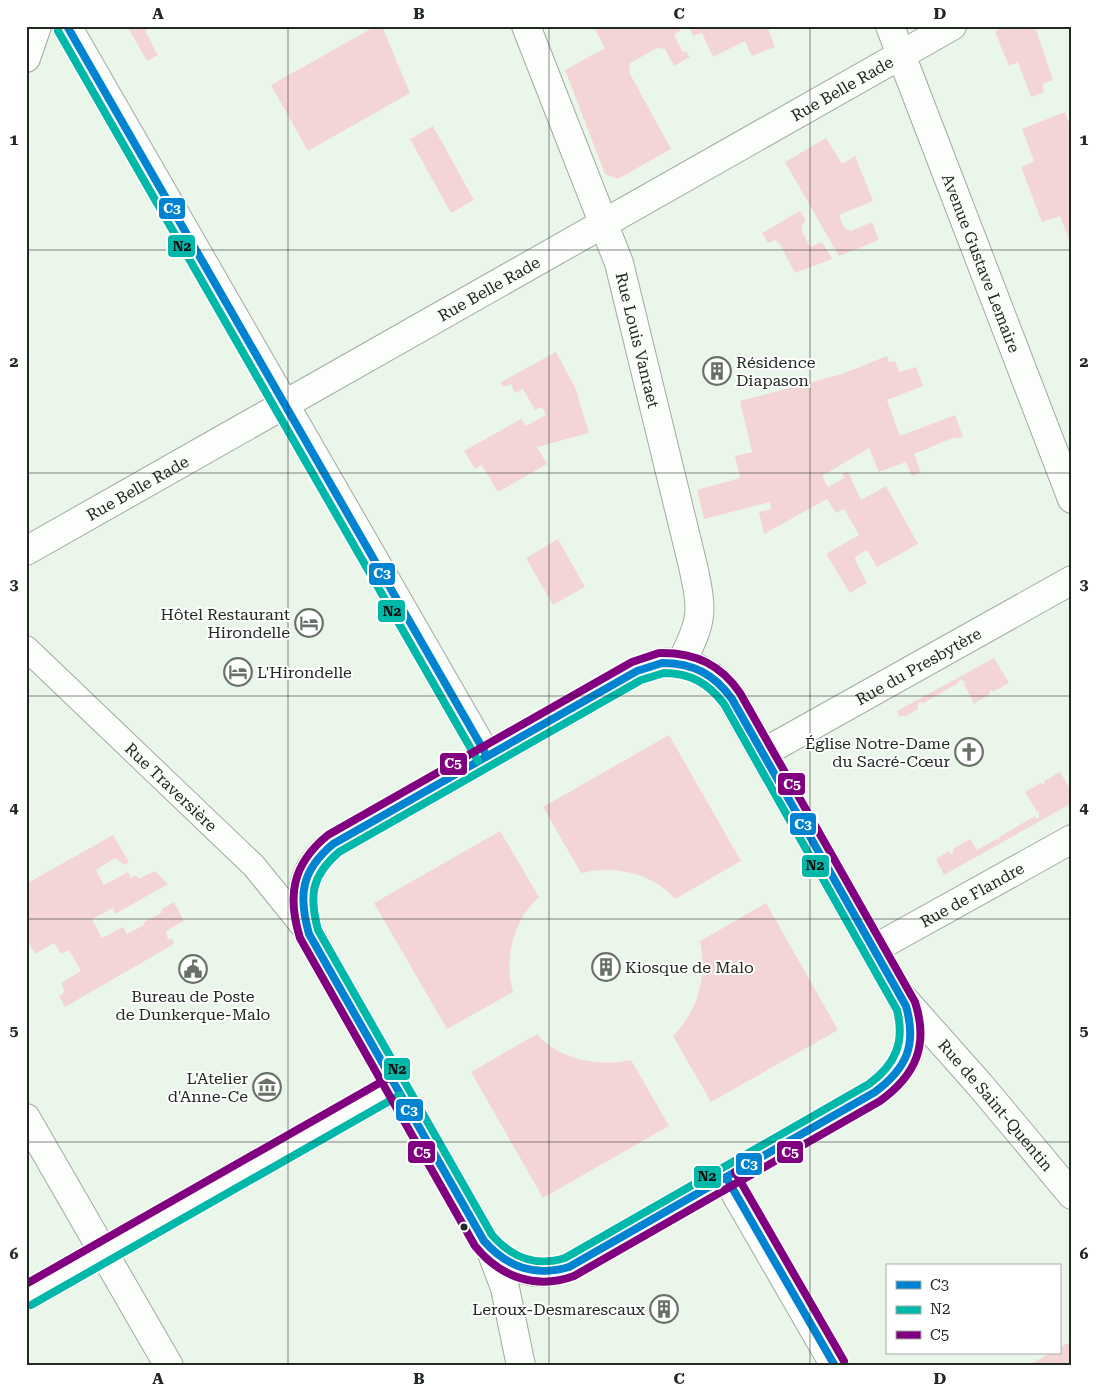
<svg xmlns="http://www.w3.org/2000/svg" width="1098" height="1392" font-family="'Roboto Serif',serif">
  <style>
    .green { fill: #f4d5d6 }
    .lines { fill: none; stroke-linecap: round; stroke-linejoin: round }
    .pedestrian-casing { stroke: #a1aaa1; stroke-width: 26 }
    .minor-casing { stroke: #a1aaa1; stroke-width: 30 }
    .tertiary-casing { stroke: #a1aaa1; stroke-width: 30 }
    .pedestrian { stroke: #fcfefc; stroke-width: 24 }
    .minor { stroke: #fcfefc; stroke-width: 28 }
    .tertiary { stroke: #fcfefc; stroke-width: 28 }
    .bus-1-casing { stroke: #fff; stroke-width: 11 }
    .bus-2-casing { stroke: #fff; stroke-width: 11 }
    .bus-3-casing { stroke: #fff; stroke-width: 11 }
    .bus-1 { stroke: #0083d1; stroke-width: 8 }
    .bus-2 { stroke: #00b8aa; stroke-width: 8 }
    .bus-3 { stroke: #81007f; stroke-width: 8 }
    .grid { fill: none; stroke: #212921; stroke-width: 1; stroke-opacity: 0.55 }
    .bus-dot { fill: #212921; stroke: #fff; stroke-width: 2 }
    .labels { text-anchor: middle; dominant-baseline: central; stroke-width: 4; stroke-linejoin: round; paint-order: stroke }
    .street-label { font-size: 16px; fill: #212921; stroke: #fff }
    .poi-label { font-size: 16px; fill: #212921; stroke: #fff; text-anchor: end }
    .line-badge { stroke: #fff; stroke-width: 2 }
    .badge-label { font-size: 14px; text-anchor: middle; font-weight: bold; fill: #fff }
    .pale-badge-label { font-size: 14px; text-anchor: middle; font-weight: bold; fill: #111 }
    .neatline { fill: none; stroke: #212921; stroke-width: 2 }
    .grid-label { font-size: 16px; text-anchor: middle; font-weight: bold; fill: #212921 }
  </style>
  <rect width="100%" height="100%" fill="#ebf6eb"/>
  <!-- green -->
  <path class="green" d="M127,26h26l-8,5 13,24 -11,6z
    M376,26h6l28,67 -102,58 -37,-66z
    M593,26h85l2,5 -6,4 9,17 3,-1 4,6 -16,9 -9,-17 -8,-1 -27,15 -1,9 42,77 -53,30 -13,-5 -40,-104 40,-22z
    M689,26h78l8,21 -23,9 -7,-15 -32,16 -11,-24 -9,3z
    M1002,26h33l18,54 -11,4 2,8 -13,5 -13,-35 -9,4 -14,-34z
    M1065,112l7,19v116l-12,-31 -18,6 -21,-55 13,-6 -12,-32z
    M433,126l41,74 -23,13 -41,-74z
    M826,138l16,26 13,-8 18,45 -34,14 5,13 7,3 21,-9 7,18 -40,16 -54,-94z
    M800,211l6,10 -4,3v7l8,16 12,-5 10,17 -37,14 -15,-29 -5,-4 -7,3 -6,-10z
    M556,352l19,35 14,46 -52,14 10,17 -49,28 -16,-27 -7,4 -11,-18 57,-32 5,7 20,-11 -4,-8 -7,3 -12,-21 -8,4 -4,-9 -8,3 -2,-5z
    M887,356l2,6 6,-1 4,11 17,-5 7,19 -36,14 13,36 55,-21 8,22 -10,1 -39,16 7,18 -9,4 -6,-14 -27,10 -10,-24 -47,28 6,11 16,-9 -2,-4 6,-2 13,28 25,-14 32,58 -41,23 -10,-17 -11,6 -1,4 12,23 -17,10 -24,-39 33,-19 -15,-26 -8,4 -9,-14 -63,35 -5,-22 12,-3 -1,-7 -66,17 -7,-29 43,-12 -5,-22 17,-4 -12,-51 102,-27z
    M558,539l27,48 -32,18 -27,-47z
    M994,658l15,25 -16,9 -1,-2 -3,2 1,2 -16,10 -10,-20 2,-1 -6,-4 -2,4 -36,21 -1,-2 -3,1v6l-12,7h-7l-2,-5z
    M669,735l72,126 -66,38c-23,-27 -62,-34 -94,-26l-38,-66z
    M1060,772l12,20v11l-128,72 -8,-16 13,-8 2,3 3,-2 -1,-3 17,-10 7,11 19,-11 4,1 -1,-3 36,-21 1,3 3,-2v-7l-2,2 -12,-20 16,-9 2,2 2,-1 -1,-3z
    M500,831l39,66c-26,24 -35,61 -26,95l-66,37 -73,-126z
    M113,835l16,27 -5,3 -9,-7 -19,12 8,15 24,-13 3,6 5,-3 2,4 17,-8 13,13 -53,30 -2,-6 -21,11 10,19 21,-11 4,7 17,-9v-3l17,-9 1,-4 12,-7 10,19 -18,10 2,9 4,-2 2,6 -109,63 -6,-11 6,-4 -4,-9 20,-12 -12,-21 -8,4 -7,-11 -19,11 -9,-15 2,-7 -2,-4v-44z
    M766,903l72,127 -127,72 -38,-66c26,-27 34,-59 27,-95z
    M537,1034c22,26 62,33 94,26l38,66 -126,72 -72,-126z
    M1068,1343l4,7v16h-44l22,-13h9v-5z"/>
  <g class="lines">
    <defs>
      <g id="pedestrian">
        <path id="s1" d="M26,648l228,218 55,68"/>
      </g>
      <g id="minor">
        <path id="s2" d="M526,26l93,237 74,303c10,46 10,54 -12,97"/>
        <path id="s3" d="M890,26l182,473"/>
        <path d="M26,58l11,-32"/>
        <path id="s4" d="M26,551l926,-525"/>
        <path id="s5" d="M763,753l309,-173"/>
        <path id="s6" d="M874,949l198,-110"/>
        <path id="s7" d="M900,995l80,90 92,110"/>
        <path d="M26,1118l143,248"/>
        <path d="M490,1248l15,40 16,78"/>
      </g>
      <path id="tertiary" d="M67,26l420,730
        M662,663c30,-2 54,10 70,36l174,307c13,37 0,65 -31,86l-306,175c-33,13 -64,1 -85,-26l-175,-307c-12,-38 -8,-66 24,-90l304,-173z
        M726,1177l109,189
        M26,1296l369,-210"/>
    </defs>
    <!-- pedestrian casing -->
    <use href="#pedestrian" class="pedestrian-casing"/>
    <!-- minor casing -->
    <use href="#minor" class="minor-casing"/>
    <!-- tertiary casing -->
    <use href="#tertiary" class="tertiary-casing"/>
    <!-- pedestrian -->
    <use href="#pedestrian" class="pedestrian"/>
    <!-- minor -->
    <use href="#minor" class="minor"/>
    <!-- tertiary -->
    <use href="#tertiary" class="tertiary"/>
    <defs>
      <path id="bus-1" d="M67,26l420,730
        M662,663c31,0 52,11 70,36l174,307c11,39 1,62 -31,86l-306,175c-34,10 -61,1 -85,-26l-175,-307c-11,-39 -8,-63 24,-90l304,-173z
        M726,1177l109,189"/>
      <path id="bus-2" d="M58,31l420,730
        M664,673c26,0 44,10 60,31l173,306c8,32 -1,54 -28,74l-304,174c-30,9 -53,0 -73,-23l-174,-305c-9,-34 -7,-54 21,-78l302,-172z
        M31,1305l369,-210"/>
      <path id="bus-3" d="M659,653l-27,9 -304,173c-36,29 -41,61 -28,103l175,308c25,31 61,44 99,30l306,-175c36,-26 49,-56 35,-99l-175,-309c-19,-28 -44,-40 -78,-40
        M735,1172l109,189
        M26,1284l364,-207"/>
    </defs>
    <!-- bus-1 casing -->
    <use href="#bus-1" class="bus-1-casing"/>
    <!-- bus-2 casing -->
    <use href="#bus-2" class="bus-2-casing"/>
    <!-- bus-3 casing -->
    <use href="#bus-3" class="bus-3-casing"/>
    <!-- bus-1 -->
    <use href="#bus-1" class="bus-1"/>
    <!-- bus-2 -->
    <use href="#bus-2" class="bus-2"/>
    <!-- bus-3 -->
    <use href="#bus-3" class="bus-3"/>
  </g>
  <!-- grid -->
  <path class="grid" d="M288,26v1340M549,26v1340M810,26v1340M26,250h1046M26,473h1046M26,696h1046M26,919h1046M26,1142h1046"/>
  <!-- icons -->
  <defs>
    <symbol id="building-ring" viewBox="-11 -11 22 22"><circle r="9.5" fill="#fff" stroke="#687168" stroke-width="1.5"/><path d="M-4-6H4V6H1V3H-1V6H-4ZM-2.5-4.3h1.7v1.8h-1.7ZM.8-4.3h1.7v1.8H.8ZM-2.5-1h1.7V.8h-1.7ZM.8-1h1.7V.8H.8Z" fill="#687168"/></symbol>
    <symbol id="hotel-ring" viewBox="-11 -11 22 22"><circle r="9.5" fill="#fff" stroke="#687168" stroke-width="1.5"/><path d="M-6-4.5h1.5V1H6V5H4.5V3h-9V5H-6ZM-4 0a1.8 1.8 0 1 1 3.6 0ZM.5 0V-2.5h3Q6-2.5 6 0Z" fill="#687168"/></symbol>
    <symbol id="church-ring" viewBox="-11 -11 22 22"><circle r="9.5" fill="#fff" stroke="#687168" stroke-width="1.5"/><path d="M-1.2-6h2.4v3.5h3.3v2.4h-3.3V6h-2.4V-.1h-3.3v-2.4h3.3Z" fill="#687168"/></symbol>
    <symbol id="civic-ring" viewBox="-11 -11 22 22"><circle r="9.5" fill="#fff" stroke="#687168" stroke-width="1.5"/><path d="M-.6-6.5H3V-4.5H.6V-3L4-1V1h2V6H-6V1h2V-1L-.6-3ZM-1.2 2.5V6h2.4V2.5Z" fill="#687168"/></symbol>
    <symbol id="museum-ring" viewBox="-11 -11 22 22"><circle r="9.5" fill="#fff" stroke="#687168" stroke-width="1.5"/><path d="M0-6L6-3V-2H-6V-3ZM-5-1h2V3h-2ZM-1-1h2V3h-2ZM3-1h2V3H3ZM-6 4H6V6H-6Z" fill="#687168"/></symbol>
  </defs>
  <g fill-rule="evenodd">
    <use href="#building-ring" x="701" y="355" width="32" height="32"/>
    <use href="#hotel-ring" x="293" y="607" width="32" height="32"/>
    <use href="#hotel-ring" x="222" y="656" width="32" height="32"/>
    <use href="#church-ring" x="953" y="736" width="32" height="32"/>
    <use href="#building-ring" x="590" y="951" width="32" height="32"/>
    <use href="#civic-ring" x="177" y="953" width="32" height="32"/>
    <use href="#museum-ring" x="251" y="1071" width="32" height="32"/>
    <use href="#building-ring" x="648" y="1293" width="32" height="32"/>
  </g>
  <!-- markers -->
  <circle class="bus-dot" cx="464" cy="1227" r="4.5"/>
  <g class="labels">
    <!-- street labels -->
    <g class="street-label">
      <text stroke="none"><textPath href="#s4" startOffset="938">Rue Belle Rade</textPath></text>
      <text stroke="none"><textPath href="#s3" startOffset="254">Avenue Gustave Lemaire</textPath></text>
      <text stroke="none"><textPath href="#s4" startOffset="532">Rue Belle Rade</textPath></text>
      <text stroke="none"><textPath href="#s2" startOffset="334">Rue Louis Vanraet</textPath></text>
      <text stroke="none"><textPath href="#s4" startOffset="128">Rue Belle Rade</textPath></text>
      <text stroke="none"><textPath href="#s5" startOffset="178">Rue du Presbytère</textPath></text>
      <text stroke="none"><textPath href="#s1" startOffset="201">Rue Traversière</textPath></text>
      <text stroke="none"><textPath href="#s6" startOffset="112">Rue de Flandre</textPath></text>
      <text stroke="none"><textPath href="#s7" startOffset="146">Rue de Saint-Quentin</textPath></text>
    </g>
    <!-- poi labels -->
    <g class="poi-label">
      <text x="736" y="362" text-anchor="start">Résidence<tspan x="736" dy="18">Diapason</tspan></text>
      <text x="290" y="614">Hôtel Restaurant<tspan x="290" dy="18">Hirondelle</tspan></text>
      <text x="257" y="672" text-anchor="start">L'Hirondelle</text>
      <text x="950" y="743">Église Notre-Dame<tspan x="950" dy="18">du Sacré-Cœur</tspan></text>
      <text x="625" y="967" text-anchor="start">Kiosque de Malo</text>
      <text x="193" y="996" text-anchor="middle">Bureau de Poste<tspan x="193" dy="18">de Dunkerque-Malo</tspan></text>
      <text x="248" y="1078">L'Atelier<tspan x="248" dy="18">d'Anne-Ce</tspan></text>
      <text x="645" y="1309">Leroux-Desmarescaux</text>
    </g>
  </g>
  <g class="line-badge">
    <rect x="158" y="197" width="28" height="23" rx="5" fill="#0083d1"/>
    <rect x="167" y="234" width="29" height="24" rx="5" fill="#00b8aa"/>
    <rect x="368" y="562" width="28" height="24" rx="5" fill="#0083d1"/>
    <rect x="377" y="599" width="29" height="24" rx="5" fill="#00b8aa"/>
    <rect x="439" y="752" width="29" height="24" rx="5" fill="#81007f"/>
    <rect x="777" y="772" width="29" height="24" rx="5" fill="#81007f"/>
    <rect x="789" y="812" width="28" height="24" rx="5" fill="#0083d1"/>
    <rect x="801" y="854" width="29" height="24" rx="5" fill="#00b8aa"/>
    <rect x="383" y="1057" width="28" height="24" rx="5" fill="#00b8aa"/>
    <rect x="395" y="1098" width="29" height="24" rx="5" fill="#0083d1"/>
    <rect x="407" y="1140" width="29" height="24" rx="5" fill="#81007f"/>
    <rect x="776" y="1140" width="28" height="24" rx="5" fill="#81007f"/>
    <rect x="735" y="1152" width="28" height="24" rx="5" fill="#0083d1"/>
    <rect x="693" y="1165" width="29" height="24" rx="5" fill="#00b8aa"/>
  </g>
  <g class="badge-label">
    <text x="172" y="213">C3</text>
    <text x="382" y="578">C3</text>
    <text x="453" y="768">C5</text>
    <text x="792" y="789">C5</text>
    <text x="803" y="829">C3</text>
    <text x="409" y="1115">C3</text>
    <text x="422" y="1157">C5</text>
    <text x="790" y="1157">C5</text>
    <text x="749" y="1169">C3</text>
  </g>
  <g class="pale-badge-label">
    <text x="182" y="251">N2</text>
    <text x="392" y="616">N2</text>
    <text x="815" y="870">N2</text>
    <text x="397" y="1074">N2</text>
    <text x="707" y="1181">N2</text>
  </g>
  <!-- border -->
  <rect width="1098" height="1392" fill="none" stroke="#ffffff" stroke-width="55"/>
  <!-- legend -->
  <rect x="886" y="1264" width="175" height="90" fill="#ffffff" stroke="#a6a9a6"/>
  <rect x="896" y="1281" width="25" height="8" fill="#0083d1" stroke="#a6a9a6"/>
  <text x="930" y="1290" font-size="15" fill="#212921">C3</text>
  <rect x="896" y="1306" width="25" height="8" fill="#00b8aa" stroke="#a6a9a6"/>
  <text x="930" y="1314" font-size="15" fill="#212921">N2</text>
  <rect x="896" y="1331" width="25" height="8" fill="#81007f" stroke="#a6a9a6"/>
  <text x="930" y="1340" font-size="15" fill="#212921">C5</text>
  <rect x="28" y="28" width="1042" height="1336" class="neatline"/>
  <g class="grid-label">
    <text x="158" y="19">A</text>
    <text x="419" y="19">B</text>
    <text x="679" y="19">C</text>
    <text x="940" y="19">D</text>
    <text x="14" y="145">1</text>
    <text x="1084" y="145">1</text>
    <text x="14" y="367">2</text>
    <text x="1084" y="367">2</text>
    <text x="14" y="590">3</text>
    <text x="1084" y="590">3</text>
    <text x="14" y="813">4</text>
    <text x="1084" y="813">4</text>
    <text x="14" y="1036">5</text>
    <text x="1084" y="1036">5</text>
    <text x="14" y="1259">6</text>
    <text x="1084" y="1259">6</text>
    <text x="158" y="1384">A</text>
    <text x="419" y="1384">B</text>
    <text x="679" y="1384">C</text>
    <text x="940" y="1384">D</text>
  </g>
</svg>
